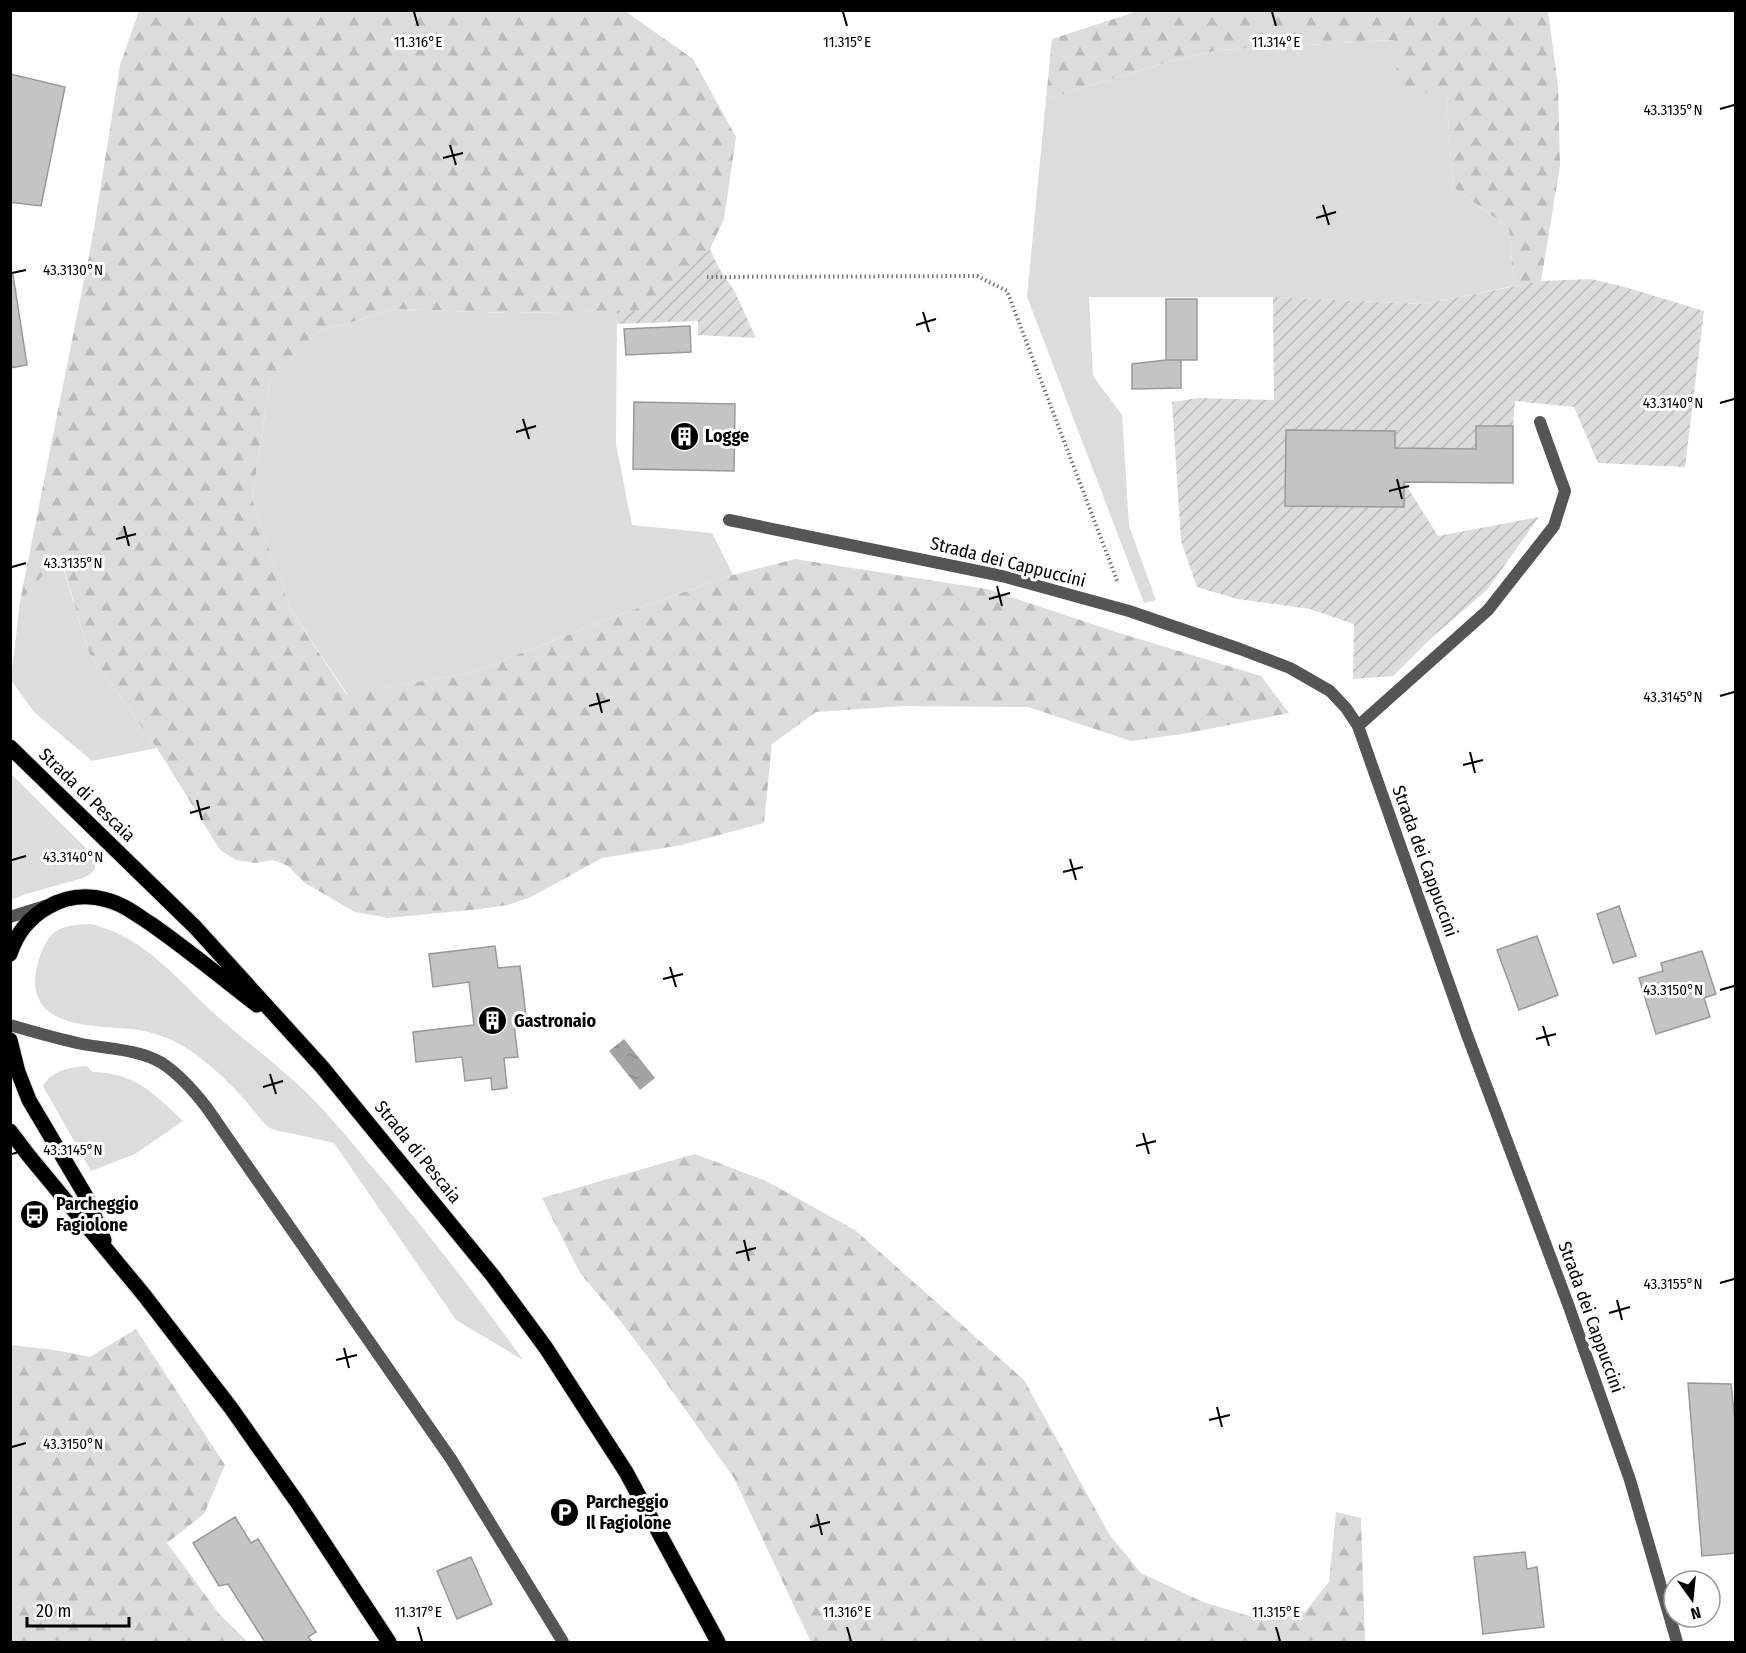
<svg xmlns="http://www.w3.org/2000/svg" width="1746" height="1653" font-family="'Fira Sans Condensed',sans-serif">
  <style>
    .grass { fill: #dcdcdc }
    .forest { fill: url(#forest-firs) }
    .garden { fill: url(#garden-furrows) }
    .water { fill: url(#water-ripples) }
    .building { fill: #c4c4c4; stroke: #999; stroke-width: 1.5 }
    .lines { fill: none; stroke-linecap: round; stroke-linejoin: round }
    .primary-casing { stroke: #dbdbdb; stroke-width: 17 }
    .path { stroke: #777; stroke-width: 4; stroke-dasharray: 1.5 3; stroke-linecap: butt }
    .service { stroke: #555; stroke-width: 12 }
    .minor { stroke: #555; stroke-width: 12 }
    .primary { stroke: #000; stroke-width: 15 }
    .ticks { fill: none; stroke: #000; stroke-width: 2 }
    .labels { text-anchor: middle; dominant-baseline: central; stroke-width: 6; stroke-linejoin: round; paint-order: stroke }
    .poi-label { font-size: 18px; font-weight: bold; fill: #000; stroke: #fff; text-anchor: start }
    .street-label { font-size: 18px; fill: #000; stroke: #fff }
    .ticks-label { font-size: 15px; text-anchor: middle; fill: #000; stroke: #fff; stroke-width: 6; stroke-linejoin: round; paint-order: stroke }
  </style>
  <defs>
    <pattern id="forest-firs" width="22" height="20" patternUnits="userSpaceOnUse" patternTransform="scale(1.5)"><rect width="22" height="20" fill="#dcdcdc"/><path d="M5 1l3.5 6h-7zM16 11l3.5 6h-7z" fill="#bbb"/></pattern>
    <pattern id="garden-furrows" width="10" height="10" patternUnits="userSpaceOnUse" patternTransform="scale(1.5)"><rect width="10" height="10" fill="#dcdcdc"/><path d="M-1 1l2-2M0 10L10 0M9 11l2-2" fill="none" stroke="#bbb"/></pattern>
    <pattern id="water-ripples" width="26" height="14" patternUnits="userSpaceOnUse" patternTransform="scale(1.5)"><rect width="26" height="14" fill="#a3a3a3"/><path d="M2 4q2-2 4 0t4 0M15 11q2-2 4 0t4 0" fill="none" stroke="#8b8b8b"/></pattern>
  </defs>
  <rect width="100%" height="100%" fill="#fff"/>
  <!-- grass -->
  <path class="grass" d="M1394,40l52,52 7,95 56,41 5,58 -90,18 -151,-7h-184l4,79 29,39 7,111 27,74 -12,3 -117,-306 19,-198 118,-36 55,-13z
    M397,309l113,4 107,-2 -1,133 16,81 80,8 21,42 -109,38 -154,60 -123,21 -57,-86 -38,-109 18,-118 47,-49z
    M59,555l30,98 68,95 -65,13 -58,-49 -23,-32 9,-79z
    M11,774l82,81 2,5v9l-6,6 -6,3 -57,16 -15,6z
    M91,924c56,14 86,56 127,93 29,26 62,49 90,77 28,28 52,59 78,89 48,58 93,116 137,177l-67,-40 -122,-177c-15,-3 -29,-7 -44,-10 -6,-1 -13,-2 -18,-4 -8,-3 -21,-23 -28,-30 -20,-22 -44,-45 -70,-58 -11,-5 -24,-9 -35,-11 -34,-5 -105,2 -104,-50 1,-14 5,-27 12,-39 9,-16 27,-16 44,-17z
    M87,1066l5,6c42,0 63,22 91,49l-48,33 -44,17 -48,-85c9,-16 28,-19 44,-20z"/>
  <!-- forest -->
  <path class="forest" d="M139,11h486l68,48 43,78 -12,82 -14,30 -66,62 -134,2 -113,-4 -80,23 -47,49 -18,118 38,109 56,86 124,-21 154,-60 109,-38 62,-16 192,30 129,43 145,44 28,37 -100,20 -58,8 -103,-34 -124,-1 -88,6 -44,32 -8,79 -82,22 -80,13 -71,39 -23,8 -28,4 -92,9 -33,-6 -50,-29 -17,-17 -15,-6 -18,3 -19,-3 -16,-10 -63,-102 -68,-95 -29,-97 -40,45 73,-366 27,-170z
    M1138,11h410l10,75 2,80 -19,115 -27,5 -5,-58 -56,-41 -7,-94h-47l-5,-53 -175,10 -55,13 -118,36 6,-60z
    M695,1154l71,27 89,49 169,150 85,154 32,39 62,29 62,19 39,-8 25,-31 7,-70 25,6 4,124h-554l-77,-164 -81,-114 -35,-46 -38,-45 -38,-75z
    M136,1329l89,136 -21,49 -37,29 53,72 28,27h-237v-297l44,5 35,7z"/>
  <!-- garden -->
  <path class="garden" d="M710,249l9,19 16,24 21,46 -58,-3v-14l-81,3v-13l27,-1z
    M1591,279l34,8 79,24 -19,156 -87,-4 -24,-56 -59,-6 -2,25 -37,23 -81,-1 -1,-17 -108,-1v76l118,1v-25l34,54 101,-19 -52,73 -57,49 -37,37 -40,3 1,-55 -44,-15 -73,-10 -40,-12 -16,-46 -9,-139 26,-4 76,2 -1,-103 151,7 117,-23z"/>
  <!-- water -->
  <path class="water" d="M624,1039l31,39 -15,12 -31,-39z"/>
  <!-- building -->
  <path class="building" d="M10,74l55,13 -24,119 -31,-4z
    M10,275h3l14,90 -17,3z
    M1166,299h31v61h-31z
    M690,326l1,26 -65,3 -2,-26z
    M1166,360h15v28l-49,1v-25z
    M634,402l101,2 -1,67 -101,-2z
    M1476,426h37v57l-109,-1v25l-119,-1 1,-76 109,1v17l81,1z
    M1619,906l17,50 -23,7 -16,-49z
    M1537,936l21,59 -39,15 -22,-60z
    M495,946l3,22 22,-2 6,50 -13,1 5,40 -14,1 3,30 -15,2 -1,-12 -26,3 -3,-24 -46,5 -3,-30 61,-7 -5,-43 -36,5 -4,-33z
    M1702,951l14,43 -12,4 6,19 -54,17 -17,-56 24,-7 -2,-8z
    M1688,1383l43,1 5,46v123l-34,3z
    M235,1517l16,26 7,-4 58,93 -8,5 4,5h-47l-37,-58 -9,2 -26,-43z
    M1525,1552l2,17 10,-2 7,60 -61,7 -9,-77z
    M471,1557l21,47 -35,15 -20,-48z"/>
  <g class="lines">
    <defs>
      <path id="primary" d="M10,747l185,180 127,140 171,209 53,72 80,124 92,170
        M10,954c13,-41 55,-66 97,-54 16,4 30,15 44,24 36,25 71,54 106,81
        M10,1040l8,32 11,28 58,98 17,42
        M10,1131l19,25 115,139 87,113 66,94 92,140"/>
    </defs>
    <!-- primary casing -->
    <use href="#primary" class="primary-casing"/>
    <!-- path -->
    <path class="path" d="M707,277l270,-1 30,15 111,292"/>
    <!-- service -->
    <path class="service" d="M1358,726l130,-116 66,-84 11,-35 -25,-69
      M10,1025c24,7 48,14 72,19 26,5 56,5 80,19 18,12 32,28 45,45l244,351 112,183"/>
    <!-- minor -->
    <path class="minor" d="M729,520l273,56 127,35 111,38 50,19 40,23 16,17 12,18 108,306 102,272 62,176 47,162
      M10,917l35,-11"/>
    <!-- primary -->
    <use href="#primary" class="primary"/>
  </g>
  <!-- ticks -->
  <path class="ticks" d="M414,12l4,14M843,12l4,14M1272,12l4,14M1720,109l14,-4M450,145l6,20M443,158l20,-5M1323,205l6,20M1316,218l20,-6M12,273l14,-3M923,312l6,20M916,325l20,-6M1720,403l14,-4M523,419l6,20M516,432l20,-6M1397,479l5,20M1389,491l20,-5M124,526l5,20M116,539l20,-5M12,567l14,-4M997,586l5,20M989,599l21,-6M597,693l5,20M1720,696l14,-4M589,706l21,-6M1470,752l5,21M1463,765l20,-5M197,800l5,20M190,813l20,-6M1070,859l6,21M12,860l14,-4M1063,872l20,-5M670,967l6,20M663,979l20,-5M1720,990l14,-4M1543,1026l6,20M1536,1039l20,-5M270,1074l6,20M263,1087l20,-6M1143,1133l6,21M1136,1146l20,-5M12,1154l14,-4M744,1240l5,21M736,1253l20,-5M1720,1283l14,-4M1617,1300l5,20M1609,1313l21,-6M344,1348l5,20M336,1360l21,-5M1217,1407l5,20M1209,1420l21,-5M12,1447l14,-4M817,1514l5,21M810,1527l20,-5M418,1627l4,14M847,1627l4,14M1276,1627l4,14"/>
  <!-- icons -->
  <defs>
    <symbol id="building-disc" viewBox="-11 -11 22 22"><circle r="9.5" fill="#000" stroke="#fff"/><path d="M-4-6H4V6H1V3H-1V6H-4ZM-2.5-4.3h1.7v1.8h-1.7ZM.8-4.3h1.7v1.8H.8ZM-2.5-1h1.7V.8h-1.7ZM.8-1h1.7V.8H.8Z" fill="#fff"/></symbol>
    <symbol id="bus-disc" viewBox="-11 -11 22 22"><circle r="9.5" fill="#000" stroke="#fff"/><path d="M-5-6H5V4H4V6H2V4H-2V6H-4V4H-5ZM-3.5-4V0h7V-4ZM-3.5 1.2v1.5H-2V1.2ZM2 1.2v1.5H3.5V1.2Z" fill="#fff"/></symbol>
    <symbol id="parking-disc" viewBox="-11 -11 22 22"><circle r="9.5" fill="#000" stroke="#fff"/><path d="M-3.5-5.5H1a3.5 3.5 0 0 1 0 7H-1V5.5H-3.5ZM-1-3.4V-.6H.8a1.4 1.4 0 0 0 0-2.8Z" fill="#fff"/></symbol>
  </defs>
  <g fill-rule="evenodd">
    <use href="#building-disc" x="668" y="420" width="33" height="33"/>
    <use href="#building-disc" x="476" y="1004" width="33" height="33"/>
    <use href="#bus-disc" x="18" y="1198" width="33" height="33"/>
    <use href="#parking-disc" x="548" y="1496" width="33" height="33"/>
  </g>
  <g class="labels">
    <!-- poi labels -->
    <g class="poi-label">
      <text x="705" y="436">Logge</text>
      <text x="514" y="1021">Gastronaio</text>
      <text x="56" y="1204">Parcheggio<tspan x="56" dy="21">Fagiolone</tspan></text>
      <text x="586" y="1502">Parcheggio<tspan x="586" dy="21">Il Fagiolone</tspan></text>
    </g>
    <!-- street labels -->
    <g class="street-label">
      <text transform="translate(1008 562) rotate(14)">Strada dei Cappuccini</text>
      <text transform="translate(87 795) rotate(44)">Strada di Pescaia</text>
      <text transform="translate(1425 861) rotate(70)">Strada dei Cappuccini</text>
      <text transform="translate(418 1152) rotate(51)">Strada di Pescaia</text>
      <text transform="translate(1591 1317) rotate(70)">Strada dei Cappuccini</text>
    </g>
  </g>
  <g class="ticks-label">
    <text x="418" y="47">11.316°E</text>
    <text x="847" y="47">11.315°E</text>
    <text x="1276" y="47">11.314°E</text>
    <text x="1673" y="115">43.3135°N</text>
    <text x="73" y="275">43.3130°N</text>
    <text x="1673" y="408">43.3140°N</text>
    <text x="73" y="568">43.3135°N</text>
    <text x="1673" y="702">43.3145°N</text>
    <text x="73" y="862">43.3140°N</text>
    <text x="1673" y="995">43.3150°N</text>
    <text x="73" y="1155">43.3145°N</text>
    <text x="1673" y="1289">43.3155°N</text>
    <text x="73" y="1449">43.3150°N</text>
    <text x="418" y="1617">11.317°E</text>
    <text x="847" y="1617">11.316°E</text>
    <text x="1276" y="1617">11.315°E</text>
  </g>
  <!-- border -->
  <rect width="1746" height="1653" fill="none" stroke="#000000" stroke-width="24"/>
  <!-- north arrow -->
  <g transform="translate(1692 1599) rotate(165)"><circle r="28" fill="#ffffff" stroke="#999999" stroke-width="1.5"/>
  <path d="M0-4.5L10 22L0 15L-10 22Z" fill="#000000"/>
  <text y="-9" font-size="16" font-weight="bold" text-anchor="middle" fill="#000000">N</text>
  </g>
  <!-- scale -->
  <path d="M27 1617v9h102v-9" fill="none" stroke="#000000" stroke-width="3"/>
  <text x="36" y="1617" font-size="18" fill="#000000" stroke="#ffffff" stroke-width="4.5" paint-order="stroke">20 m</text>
</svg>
